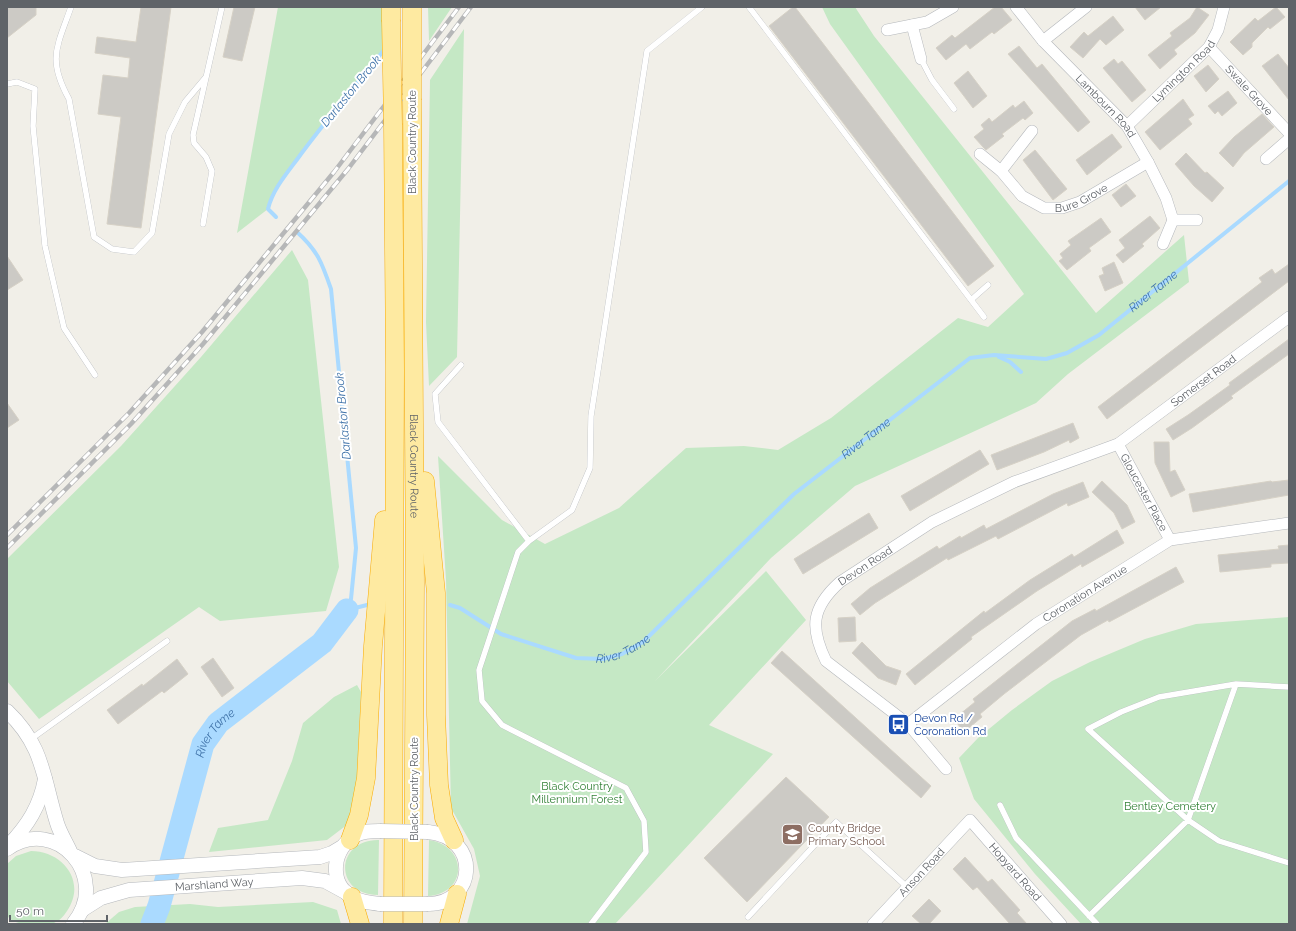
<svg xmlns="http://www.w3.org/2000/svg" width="1296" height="931" font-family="Raleway,sans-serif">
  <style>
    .green { fill: #c5e8c5 }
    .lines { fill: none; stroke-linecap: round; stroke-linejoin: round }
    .stream { stroke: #aadaff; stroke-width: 4 }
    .river { stroke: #aadaff; stroke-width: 23 }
    .building { fill: #cccac5; stroke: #d6d1c6 }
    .service-casing { stroke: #b5b8bc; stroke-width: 6 }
    .minor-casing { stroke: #b5b8bc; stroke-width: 12 }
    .tertiary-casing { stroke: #b5b8bc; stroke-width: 15 }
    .trunk-casing { stroke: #f9ab00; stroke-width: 19 }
    .service { stroke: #fff; stroke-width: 5.5 }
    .minor { stroke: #fff; stroke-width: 11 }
    .tertiary { stroke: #fff; stroke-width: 14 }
    .trunk { stroke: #feeaa1; stroke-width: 18 }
    .rail-casing { stroke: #b6b7b8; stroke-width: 4.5 }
    .rail { stroke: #fff; stroke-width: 3; stroke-dasharray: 9; stroke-linecap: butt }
    .tertiary-bridge-casing { stroke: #b5b8bc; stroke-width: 15; stroke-linecap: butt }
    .trunk-bridge-casing { stroke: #f9ab00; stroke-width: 19; stroke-linecap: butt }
    .tertiary-bridge { stroke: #fff; stroke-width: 14 }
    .trunk-bridge { stroke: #feeaa1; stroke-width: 18 }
    .labels { text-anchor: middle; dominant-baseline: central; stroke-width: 4; stroke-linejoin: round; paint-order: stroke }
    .street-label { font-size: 11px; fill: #5f6368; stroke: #fff }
    .transit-label { font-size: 11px; fill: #164399; stroke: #fff; text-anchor: start }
    .park-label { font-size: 11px; fill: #348238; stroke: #fff }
    .education-label { font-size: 11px; fill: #785e54; stroke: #fff; text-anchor: start }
    .water-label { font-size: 12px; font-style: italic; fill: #4174aa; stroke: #fff }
  </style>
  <rect width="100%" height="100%" fill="#f1efe8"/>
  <!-- green -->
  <path class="green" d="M278,7h105l1,43 -54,65 -50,68 -10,16 -2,10 -31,24z
    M428,7h24l-23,34z
    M822,7h33l19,29 222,277 88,-78 5,47 -121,92 -32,29 -181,83 -84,72 -116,123 111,-110 40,49 -97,105 64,29 -158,170h-148l13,-48 -6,-27 -23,-41 -5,-228 -8,-124 64,64 43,24 74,-36 67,-60 58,-2 34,4 53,-32 127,-100 30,9 36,-33 -194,-270z
    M464,29l-7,328 -28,29 -3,-64 4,-242z
    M292,250l16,30 31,287 -13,44 -106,10 -21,-14 -160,112 -32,-38v-122l114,-113 80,-89z
    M1289,617v307h-208l-46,-50 -61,-75 -15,-41 19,-20 34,-28 40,-29 38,-19 55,-23 51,-15z
    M357,685l4,7 -5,104 -8,28 -21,16 -118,12 9,-24 50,-8 24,-59 11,-38 31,-26z
    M379,840l-1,55c-45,0 -43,-56 1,-55z
    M429,840c39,6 39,53 -1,56z
    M31,851c32,0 56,31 36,60 -3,5 -8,10 -13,12 -6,3 -15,1 -22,1 -10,0 -17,0 -25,-8v-52l9,-8z
    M313,902l24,8 4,14h-236l14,-12 16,-5 55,-3 28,3z"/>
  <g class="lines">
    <!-- stream -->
    <g class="stream">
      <path d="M276,217l-8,-8c5,-21 21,-38 33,-55 27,-36 55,-70 84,-105"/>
      <path d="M297,232c21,19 25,31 34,57l25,259 -5,51 -4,11"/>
      <path d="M999,357l11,5 11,10"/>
      <path id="s1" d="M450,605l10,3 41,26 75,24 27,1 19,-5 21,-12 151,-148 176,-136 24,-3 52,4 21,-6 32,-18 190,-154"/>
      <path d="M347,610l20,-5"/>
    </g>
    <!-- river -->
    <path class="river" id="s2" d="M152,924l7,-18 44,-162 15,-21 104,-80 25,-33"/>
  </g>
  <!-- building -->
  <path class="building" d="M7,7h29v8l-29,23z
    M141,7h30l-30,221 -34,-4 14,-107 -23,-3 5,-39 25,3 2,-20 -35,-5 2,-16 39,5z
    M234,7h21l-13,54 -19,-4z
    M793,7h2l199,259 -26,20 -199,-260z
    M995,7h6l11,13 -18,14 -2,-2 -22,17 -4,-5 -20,16 -10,-12 16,-13 3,3z
    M1135,7h26l-16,13z
    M1197,7l12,8 -14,18 -21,17 3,4 -17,15 -12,-14 24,-19 -2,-3 20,-15z
    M1276,7l9,10 -15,12 -2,-2 -16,16v4l-9,8 -13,-13 25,-24 3,3z
    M1113,16l11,14 -18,15 -6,-6 -17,19 -13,-11 14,-15 4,4z
    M1019,46l18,22 5,-4 48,58 -12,10 -70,-78z
    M1278,54l11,14v32l-27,-34z
    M1114,59l4,5 4,-3 24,29 -14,12 -29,-34z
    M1208,65l11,14 -13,13 -12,-16z
    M968,71l19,25 -14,12 -19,-25z
    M1228,91l9,12 -15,13 -4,-5 -3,3 -7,-8z
    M1183,99l11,16 -6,4 4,5 -32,26 -15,-18z
    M1024,101l9,12 -8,7 -2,-2 -21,16 2,2 -18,14 -2,-2 -10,-11 10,-8 -3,-4 8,-7 3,4 21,-17 2,3z
    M1262,114l12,13 -30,26 -11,14 -14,-14 15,-16z
    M1112,134l10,13 -35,28 -11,-15z
    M1035,150l32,39 -14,11 -30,-40z
    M1186,153l19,20 2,-1 17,16 -12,14 -18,-16 -19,-22z
    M1126,184l10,12 -15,11 -9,-12z
    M1150,216l10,12 -18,16 2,2 -21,17 -7,-8 9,-7 -6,-8z
    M1101,218l10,14 -22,16 2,3 -24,19 -8,-9 4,-3 -3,-4 11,-9 -3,-4z
    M7,256l16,24 -16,10z
    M1114,262l9,21 -18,8 -6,-15 5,-2 -2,-6z
    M1289,264v17l-182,138 -9,-12 164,-125 -3,-4 13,-9 3,5z
    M1289,339v15l-58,42 2,2 -41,30 -19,12 -7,-11 22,-14 42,-30 -1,-2z
    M7,403l12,17 -12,8z
    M1073,423l6,15 -9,5 -1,-3 -25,12 -47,18 -6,-15z
    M1154,442h15l1,30 5,-2 10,20 -14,7 -16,-34z
    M980,450l9,14 -79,47 -9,-15z
    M1289,480v15l-96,17 -4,-18 82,-13 1,1z
    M1102,481l25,24 8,17 -13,7 -8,-16 -22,-21z
    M1083,482l6,15 -21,9 -1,-3 -69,36 -2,-3 -48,24 -1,-2 -72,45 -15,12 -9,-11 19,-16 67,-42 2,3 21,-13 1,2 23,-13 2,4 67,-35z
    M869,513l9,15 -75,46 -9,-15z
    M1117,530l7,13 -42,24 -1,-3 -44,27 -66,46 1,2 -57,46 -9,-11 78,-63 1,2 45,-33 42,-26 2,3z
    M1289,545v18l-18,1v3l-51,5 -2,-17 61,-6 -1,-3z
    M1176,567l8,15 -75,40 -1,-2 -27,15 -77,59 -24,20 2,3 -18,15 -10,-13 21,-17 -2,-3 99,-78 23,-12 1,2z
    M855,617l1,24 -17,1 -1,-24z
    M862,642l24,24 15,5 -5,14 -18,-7 -26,-25z
    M782,651l149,135 -10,12 -150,-135z
    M213,658l21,30 -12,9 -21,-30z
    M177,659l11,15 -24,19 -2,-2 -44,33 -11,-14 35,-26 1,2z
    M786,777l43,40 -82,85 -43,-44z
    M965,857l23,25 4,-3 28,31 -3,3 10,11h-17l-33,-37 -4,3 -20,-21z
    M929,899l12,12 -12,13h-8l-9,-8z"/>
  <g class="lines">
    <defs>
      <path id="service" d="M71,7c-14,40 -24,52 -2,92l25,138 18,12 22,3 18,-19 17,-99 16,-32 21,-25
        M749,7l235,310
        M921,59l11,21 22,29
        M7,84l10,-2 18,7 -2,37 12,120 19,82 31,47
        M203,224l9,-53 -6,-14 -12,-14 -1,-8 29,-128
        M971,300l17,-15
        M461,365l-26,29 3,28 91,119
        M1289,687l-53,-3 -77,13 -38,15 -33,17 100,91 31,21 70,22
        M31,739l136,-98
        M1000,805l16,33 81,86
        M1089,916l99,-96 48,-136
        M748,917l88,-95 71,65
        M591,924l55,-72 -2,-31 -18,-33 -124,-63 -20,-24 -3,-31 39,-118 11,-11 43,-31 18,-42 1,-52 56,-365 55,-44"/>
      <g id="minor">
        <path id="s3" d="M1016,7l27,34 84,85 21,36 18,36 7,22"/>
        <path d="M912,25l9,34"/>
        <path d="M887,30l40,-8 26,-15"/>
        <path d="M1043,41l43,-34"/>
        <path id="s4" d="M1209,47l80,86"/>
        <path id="s5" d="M1127,126l82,-79 9,-17 6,-23"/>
        <path id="s6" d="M980,154l21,17 21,25 22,12h18l18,-6 68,-40"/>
        <path d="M1266,159l23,-20"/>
        <path d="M1001,171l31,-40"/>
        <path d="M1163,244l10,-24h24"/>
        <path id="s7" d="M1118,444l52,96"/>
        <path id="s8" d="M908,724l128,-100 134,-84 119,-17"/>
        <path id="s9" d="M946,769l-38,-45 -82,-63c-16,-33 -15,-53 14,-79l92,-60 82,-40 104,-38 171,-127"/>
        <path id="s10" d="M873,924l97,-104 91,104"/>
      </g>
      <g id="tertiary">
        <path d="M7,711c37,35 36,67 50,112 3,10 9,19 13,28"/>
        <path d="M9,845c19,-20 31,-39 36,-66"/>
        <path d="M7,849c49,-35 105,28 66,75"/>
        <path d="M75,856l20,10 27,4 198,-13 12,-4 10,-6"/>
        <path d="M380,904c-10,-1 -19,-2 -28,-7 -24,-14 -20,-49 4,-62 7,-4 16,-4 24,-4"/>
        <path d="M428,904c49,0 53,-67 0,-72"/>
        <path id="s11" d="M82,910l19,-12 28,-8 173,-12 23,3 22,12"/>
      </g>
      <g id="trunk">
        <path d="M391,7v13"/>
        <path id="s12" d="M412,100l3,483 -2,341"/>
        <path d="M425,481l11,112v122l3,70 5,33 10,22"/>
        <path d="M350,840l9,-25 7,-37 7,-132 11,-126"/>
        <path d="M352,897l8,27"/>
        <path d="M393,924l2,-554 -2,-245"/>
        <path d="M449,924l8,-30"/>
      </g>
    </defs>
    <!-- service casing -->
    <use href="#service" class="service-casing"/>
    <!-- minor casing -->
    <use href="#minor" class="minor-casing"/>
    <!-- tertiary casing -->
    <use href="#tertiary" class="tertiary-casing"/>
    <!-- trunk casing -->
    <use href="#trunk" class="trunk-casing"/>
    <!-- service -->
    <use href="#service" class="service"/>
    <!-- minor -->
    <use href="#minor" class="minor"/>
    <!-- tertiary -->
    <use href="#tertiary" class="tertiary"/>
    <!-- trunk -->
    <use href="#trunk" class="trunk"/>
    <defs>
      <path id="rail" d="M7,535l122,-122 73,-81 132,-160 125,-165
        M7,548l124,-124 72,-80 145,-175 123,-162"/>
    </defs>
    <!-- rail casing -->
    <use href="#rail" class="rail-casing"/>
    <!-- rail -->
    <use href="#rail" class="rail"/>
    <defs>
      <path id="tertiary-bridge" d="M380,831l48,1
        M380,904h48"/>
      <path id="trunk-bridge" d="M412,7v93
        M391,20l2,105"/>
    </defs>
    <!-- tertiary-bridge casing -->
    <use href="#tertiary-bridge" class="tertiary-bridge-casing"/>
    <!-- trunk-bridge casing -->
    <use href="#trunk-bridge" class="trunk-bridge-casing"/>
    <!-- tertiary-bridge -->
    <use href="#tertiary-bridge" class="tertiary-bridge"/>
    <!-- trunk-bridge -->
    <use href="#trunk-bridge" class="trunk-bridge"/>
  </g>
  <!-- icons -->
  <defs>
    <symbol id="bus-square" viewBox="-11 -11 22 22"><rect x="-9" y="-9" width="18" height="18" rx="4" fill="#1a4fb4" stroke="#fff"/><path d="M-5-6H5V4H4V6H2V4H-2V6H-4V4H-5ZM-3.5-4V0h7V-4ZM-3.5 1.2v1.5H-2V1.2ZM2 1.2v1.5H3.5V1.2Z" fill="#fff"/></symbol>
    <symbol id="school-square" viewBox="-11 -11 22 22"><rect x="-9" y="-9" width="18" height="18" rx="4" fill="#8d6e63" stroke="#fff"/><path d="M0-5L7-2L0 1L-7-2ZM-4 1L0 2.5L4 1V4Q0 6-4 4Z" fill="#fff"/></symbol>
  </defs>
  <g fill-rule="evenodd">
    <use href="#bus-square" x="886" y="712" width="25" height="25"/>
    <use href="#school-square" x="780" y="822" width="25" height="25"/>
  </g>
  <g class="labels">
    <!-- street labels -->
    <g class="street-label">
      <text stroke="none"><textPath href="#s5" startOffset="79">Lymington Road</textPath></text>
      <text stroke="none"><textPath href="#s4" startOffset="59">Swale Grove</textPath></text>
      <text stroke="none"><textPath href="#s3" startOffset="134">Lambourn Road</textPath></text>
      <text transform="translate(412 142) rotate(-90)">Black Country Route</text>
      <text stroke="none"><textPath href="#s6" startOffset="124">Bure Grove</textPath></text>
      <text stroke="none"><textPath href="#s9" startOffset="669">Somerset Road</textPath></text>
      <text stroke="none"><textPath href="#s12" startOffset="366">Black Country Route</textPath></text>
      <text stroke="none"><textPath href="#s7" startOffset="55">Gloucester Place</textPath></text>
      <text stroke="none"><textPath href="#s9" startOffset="281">Devon Road</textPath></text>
      <text stroke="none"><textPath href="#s8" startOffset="220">Coronation Avenue</textPath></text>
      <text transform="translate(414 789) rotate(-90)">Black Country Route</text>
      <text stroke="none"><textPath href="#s10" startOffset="71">Anson Road</textPath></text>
      <text stroke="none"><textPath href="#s10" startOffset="211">Hopyard Road</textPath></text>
      <text stroke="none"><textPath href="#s11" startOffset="137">Marshland Way</textPath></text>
    </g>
    <!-- transit labels -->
    <g class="transit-label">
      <text x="914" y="718">Devon Rd /<tspan x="914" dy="13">Coronation Rd</tspan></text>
    </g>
    <!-- park labels -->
    <g class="park-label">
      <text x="577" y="786">Black Country<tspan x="577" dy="13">Millennium Forest</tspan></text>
      <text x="1170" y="806">Bentley Cemetery</text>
    </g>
    <!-- education labels -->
    <g class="education-label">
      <text x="808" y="828">County Bridge<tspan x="808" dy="13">Primary School</tspan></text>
    </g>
    <!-- water labels -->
    <g class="water-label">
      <text transform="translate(351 91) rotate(-51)">Darlaston Brook</text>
      <text stroke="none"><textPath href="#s1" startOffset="847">River Tame</textPath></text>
      <text transform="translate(343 416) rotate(-95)">Darlaston Brook</text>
      <text stroke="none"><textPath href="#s1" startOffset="511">River Tame</textPath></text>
      <text stroke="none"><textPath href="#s1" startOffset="187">River Tame</textPath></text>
      <text stroke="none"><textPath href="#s2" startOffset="203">River Tame</textPath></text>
    </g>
  </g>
  <!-- border -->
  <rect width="1296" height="931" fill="none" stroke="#5f6368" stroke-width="16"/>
  <!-- scale -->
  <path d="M10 915v6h97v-6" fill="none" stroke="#5f6368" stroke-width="2"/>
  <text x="16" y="915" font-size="12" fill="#5f6368" stroke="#ffffff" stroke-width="3" paint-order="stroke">50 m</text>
</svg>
